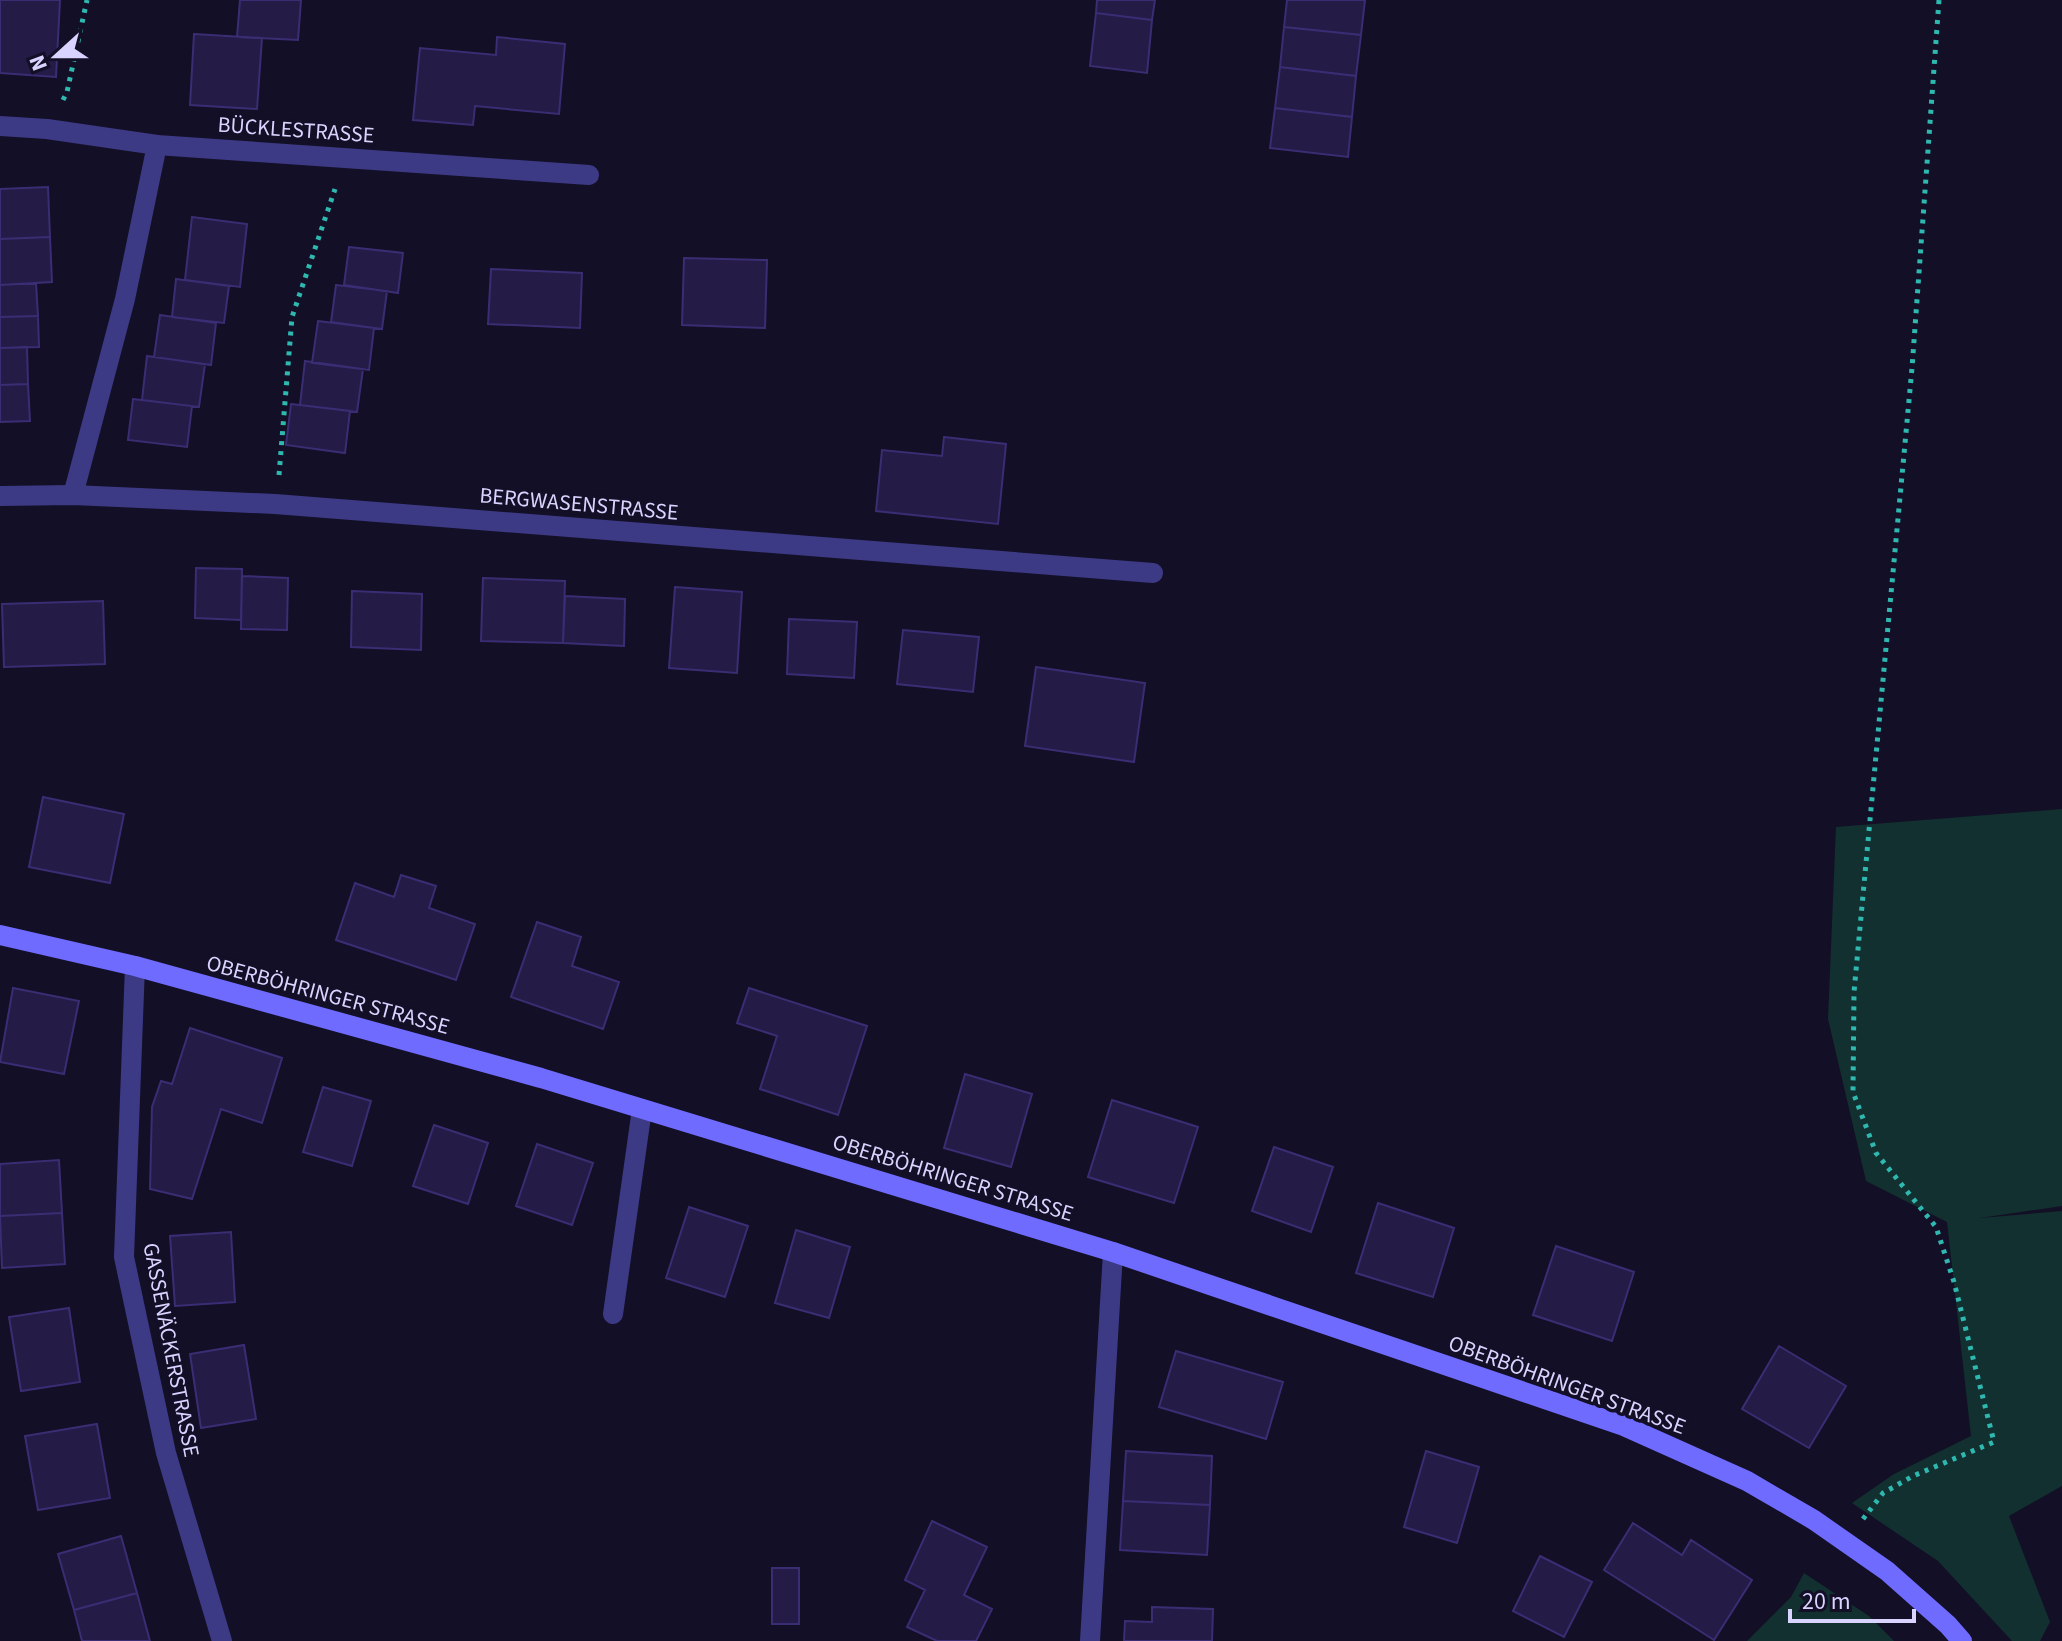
<svg xmlns="http://www.w3.org/2000/svg" width="2062" height="1641" font-family="'Source Sans 3',sans-serif">
  <style>
    .green { fill: #12302f }
    .building { fill: #241b47; stroke: #3b2d73; stroke-width: 2 }
    .lines { fill: none; stroke-linecap: round; stroke-linejoin: round }
    .path { stroke: #2fb8b0; stroke-width: 5; stroke-dasharray: 4 6; stroke-linecap: butt }
    .lane { stroke: #3d3a85; stroke-width: 20 }
    .street { stroke: #3d3a85; stroke-width: 20 }
    .secondary { stroke: #6f6bff; stroke-width: 20 }
    .labels { text-anchor: middle; dominant-baseline: central; stroke-width: 7; stroke-linejoin: round; paint-order: stroke }
    .street-label { font-size: 22px; fill: #d9d4ff; stroke: #130f26 }
  </style>
  <rect width="100%" height="100%" fill="#130f26"/>
  <!-- green -->
  <path class="green" d="M2062,809v397l-82,12 82,-7v275l-53,30 41,106 -10,19h-28l-74,-80 -86,-58 42,-29 77,-38 -24,-214 -81,-41 -38,-162 8,-192z
    M1804,1573l65,43 25,25h-147l44,-44z"/>
  <!-- building -->
  <path class="building" d="M0,0h60l-4,77 -56,-4z
    M240,0h61l-3,40 -61,-3z
    M1097,0h58l-3,20 -56,-7z
    M1287,0h78l-4,35 -77,-8z
    M1096,13l56,7 -5,53 -57,-7z
    M1284,27l77,8 -5,41 -76,-9z
    M194,34l68,4 -5,71 -67,-4z
    M497,37l68,7 -6,70 -84,-8 -2,19 -60,-5 7,-72 76,7z
    M1280,67l76,9 -4,41 -77,-9z
    M1275,108l77,9 -4,40 -78,-9z
    M48,187l2,50 -50,2v-50z
    M192,217l55,7 -7,63 -55,-7z
    M50,237l2,45 -52,3v-46z
    M349,247l54,6 -5,40 -54,-8z
    M684,258l83,2 -2,68 -83,-3z
    M491,269l91,4 -2,55 -92,-4z
    M176,279l53,7 -5,37 -52,-6z
    M36,283l2,33 -38,1v-32z
    M336,285l51,6 -5,38 -51,-7z
    M160,315l56,8 -5,42 -57,-8z
    M38,316l1,31 -39,1v-31z
    M318,321l56,7 -5,42 -57,-7z
    M27,347l1,37 -28,1v-37z
    M147,356l58,8 -6,43 -57,-7z
    M305,361l58,8 -6,43 -57,-7z
    M28,384l2,37 -30,1v-37z
    M133,399l59,7 -5,41 -59,-7z
    M291,404l59,7 -5,42 -59,-8z
    M944,437l62,7 -8,80 -122,-13 6,-61 60,6z
    M196,568l46,1 -1,51 -46,-2z
    M242,576l46,2 -1,52 -46,-1z
    M483,578l82,3 -2,62 -82,-2z
    M675,587l67,5 -5,81 -68,-5z
    M352,591l70,3 -1,56 -70,-3z
    M565,596l60,3 -1,47 -61,-3z
    M103,601l2,63 -101,3 -2,-63z
    M789,619l68,3 -3,56 -67,-4z
    M903,630l76,7 -6,55 -76,-8z
    M1036,667l109,16 -11,79 -109,-16z
    M43,797l81,17 -14,69 -81,-16z
    M401,875l35,11 -7,22 46,16 -19,56 -120,-40 19,-57 39,14z
    M537,922l44,15 -9,29 47,16 -16,47 -92,-32z
    M13,988l66,13 -15,73 -64,-12z
    M749,988l118,38 -29,89 -78,-26 17,-53 -40,-13z
    M190,1028l92,30 -20,65 -41,-14 -29,90 -42,-10 2,-82 9,-26 11,3z
    M965,1074l67,20 -21,73 -67,-19z
    M323,1087l48,14 -19,65 -49,-14z
    M1112,1100l86,27 -24,76 -86,-26z
    M434,1125l54,18 -20,61 -55,-18z
    M537,1144l56,19 -21,62 -56,-19z
    M1274,1147l59,20 -22,65 -59,-21z
    M59,1160l3,53 -62,3v-52z
    M1378,1203l76,25 -21,69 -77,-24z
    M689,1207l59,19 -23,71 -59,-19z
    M62,1213l3,51 -63,4 -2,-52z
    M796,1230l54,17 -21,71 -54,-15z
    M231,1232l4,70 -60,4 -5,-70z
    M1556,1246l78,26 -22,69 -79,-26z
    M69,1308l11,74 -59,9 -12,-74z
    M244,1345l12,74 -55,9 -11,-74z
    M1779,1346l67,40 -37,62 -67,-39z
    M1176,1351l107,31 -17,57 -107,-32z
    M97,1424l13,74 -72,12 -13,-74z
    M1126,1451l86,5 -2,49 -87,-4z
    M1426,1451l53,16 -22,76 -53,-16z
    M1123,1501l87,4 -3,50 -87,-5z
    M932,1521l55,26 -23,48 28,14 -16,32h-39l-30,-14 18,-37 -20,-10z
    M1633,1523l49,32 9,-15 61,40 -38,60 -110,-70z
    M121,1536l16,57 -63,17 -16,-56z
    M1540,1556l52,26 -28,55 -51,-26z
    M772,1568h27v56h-27z
    M137,1593l13,48h-68l-8,-31z
    M1152,1607l61,2 -1,32h-88l1,-20 27,1z"/>
  <g class="lines">
    <!-- path -->
    <path class="path" d="M63,100l4,-8 20,-92
      M279,475l13,-158 43,-128
      M1863,1519l20,-26 30,-17 81,-34 -40,-160 -18,-55 -60,-74 -23,-61 1,-100 58,-624 27,-368"/>
    <!-- lane -->
    <path class="lane" d="M73,495l52,-196 32,-154"/>
    <!-- street -->
    <path class="street" d="M0,126l47,3 110,16 432,30
      M0,496l73,-1 202,9 878,69
      M135,966l-11,291 42,196 56,188
      M613,1314l29,-205
      M1090,1641l23,-389"/>
    <!-- secondary -->
    <path class="secondary" d="M0,935l135,31 406,112 572,174 511,174 123,55 67,39 73,51 61,54 14,16"/>
  </g>
  <g class="labels">
    <!-- street labels -->
    <g class="street-label">
      <text transform="translate(296 130) rotate(4)">BÜCKLESTRASSE</text>
      <text transform="translate(579 504) rotate(5)">BERGWASENSTRASSE</text>
      <text transform="translate(328 995) rotate(15)">OBERBÖHRINGER STRASSE</text>
      <text transform="translate(953 1178) rotate(17)">OBERBÖHRINGER STRASSE</text>
      <text transform="translate(171 1350) rotate(79)">GASSENÄCKERSTRASSE</text>
      <text transform="translate(1567 1385) rotate(20)">OBERBÖHRINGER STRASSE</text>
    </g>
  </g>
  <!-- north arrow -->
  <g transform="translate(56 56) rotate(249)" stroke="#130f26" stroke-width="6" paint-order="stroke">
  <path d="M0-6L14 30L0 20L-14 30Z" fill="#d9d4ff"/>
  <text y="-12" font-size="22" font-weight="bold" text-anchor="middle" fill="#d9d4ff">N</text>
  </g>
  <!-- scale -->
  <path d="M1790 1609v12h124v-12" fill="none" stroke="#d9d4ff" stroke-width="4"/>
  <text x="1802" y="1609" font-size="24" fill="#d9d4ff" stroke="#130f26" stroke-width="6" paint-order="stroke">20 m</text>
</svg>
